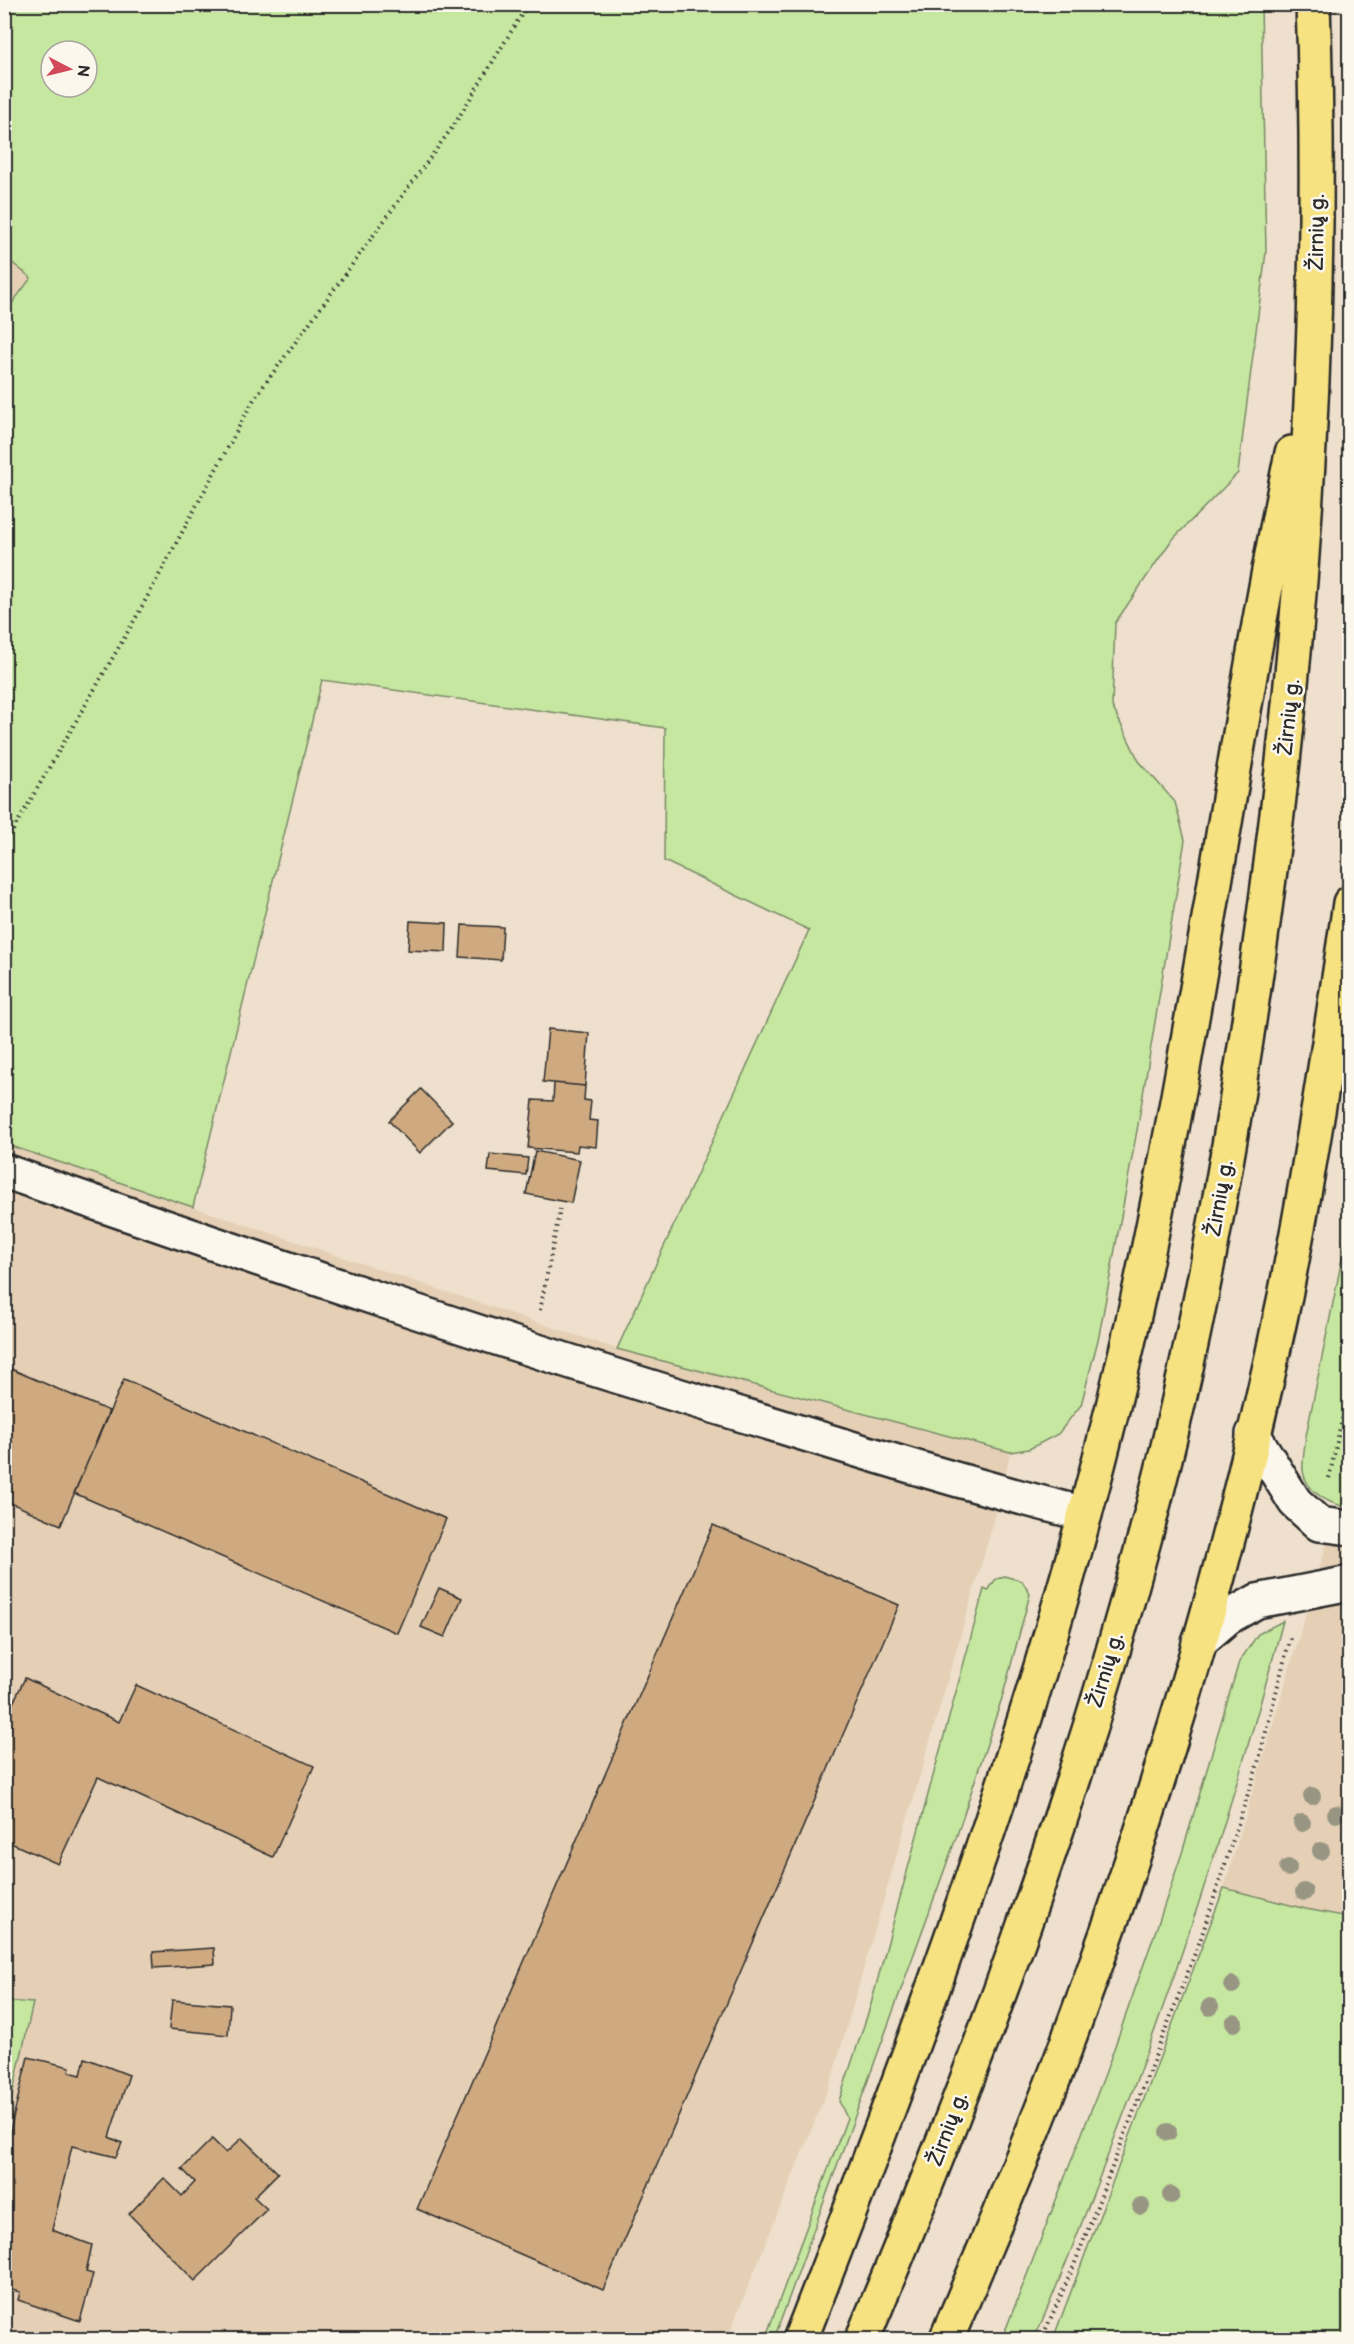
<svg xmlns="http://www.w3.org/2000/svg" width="1354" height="2344" font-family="'Balsamiq Sans',sans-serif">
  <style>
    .built { fill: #e5d0b6 }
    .green { fill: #c6e7a0; stroke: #788966; stroke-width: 1.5; fill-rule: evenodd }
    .building { fill: #cfaa81; stroke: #2b2b2b; stroke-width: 1.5 }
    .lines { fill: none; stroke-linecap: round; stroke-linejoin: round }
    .minor-casing { stroke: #2b2b2b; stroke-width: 38 }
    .highway-casing { stroke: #2b2b2b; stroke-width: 38 }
    .path { stroke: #2b2b2b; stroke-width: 4; stroke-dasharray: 1.5 4.5; stroke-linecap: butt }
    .minor { stroke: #fbf7ec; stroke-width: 33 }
    .highway { stroke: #f7e281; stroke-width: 33 }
    .tree { fill: #989683 }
    .labels { text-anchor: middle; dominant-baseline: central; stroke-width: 5; stroke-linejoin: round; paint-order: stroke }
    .street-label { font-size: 21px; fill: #2b2b2b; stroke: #fbf7ec }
  </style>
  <rect width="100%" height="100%" fill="#eee0cc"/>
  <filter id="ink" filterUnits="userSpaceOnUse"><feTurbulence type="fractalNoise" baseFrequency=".0167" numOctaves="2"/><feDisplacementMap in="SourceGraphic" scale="12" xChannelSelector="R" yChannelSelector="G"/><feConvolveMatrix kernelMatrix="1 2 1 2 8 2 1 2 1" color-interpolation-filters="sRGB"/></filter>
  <g filter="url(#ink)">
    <!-- built -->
    <path class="built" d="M4,257l27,21 -26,36h-1z
      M5,1144l612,205 393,103 -8,41 -171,588 -104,258 -722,1v-213l28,-123 -29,-3z
      M1338,1506l11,1v410l-43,-8 -82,-21z"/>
    <!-- green -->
    <path class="green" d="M5,4l1256,1 5,247 -28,221 -67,68 -56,82 -3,83 27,55 36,41 10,38 -47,285 -39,211 -18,69 -23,29 -29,15 -19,3 -393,-103 192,-419 -145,-69 1,-133 -343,-48 -129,527 -188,-63 -1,-830 27,-36 -26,-21zM51,51h36v36h-36z
      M1349,1224v283c-19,-2 -43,-15 -46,-36 -1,-11 2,-24 3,-35z
      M1004,1576l18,5 8,13 -27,101 -47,143 -182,501h-9l82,-221 -8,-17 32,-97 113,-415 4,2 7,-11z
      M1283,1621c-49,184 -109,365 -178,542 -23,59 -45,119 -71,176h-32l103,-265 53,-150 24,-71 57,-191 19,-28z
      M1224,1888l82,21 43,8v422h-296z
      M5,2001l28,2 -28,124 -1,-126z"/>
    <!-- building -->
    <path class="building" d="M410,921l37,2 -1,29 -38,-2z
      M462,925l41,2 -2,33 -41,-3z
      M548,1029l41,4 -4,53 -42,-4z
      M554,1083l31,3 -1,14 7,1 -2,19 9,1 -2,26 -18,-2 -1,7 -49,-4 5,-48 20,1z
      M421,1089l31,32 -32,32 -31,-32z
      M535,1151l45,9 -9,43 -45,-9z
      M490,1154l38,4 -2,17 -38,-4z
      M4,1366l105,45 -48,114 -57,-25z
      M124,1379l322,140 -49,114 -323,-140z
      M713,1525l186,80 -296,685 -186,-81z
      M439,1588l23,10 -17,39 -24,-10z
      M25,1678l94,44 17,-37 178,81 -41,91 -175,-80 -40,87 -54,-24v-118z
      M214,1948l1,16 -61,4 -1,-16z
      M172,2000l58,5 -2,30 -59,-6z
      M28,2057l42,10 -1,5 12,3 4,-17 44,17 -20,62 13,6 -6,14 -44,-11 -20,84 40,15 -6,27 7,2 -13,47 -62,-21 2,-8 -16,-4v-133z
      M242,2138l36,35 -24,24 13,12 -72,72 -66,-67 35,-36 18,18 13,-14 -13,-13 30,-30 14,14z"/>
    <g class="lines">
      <defs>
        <path id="minor" d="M4,1171c255,89 510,176 769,253 103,32 207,64 312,90
          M1253,1434l42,68 24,22 31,4
          M1199,1642l28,-24 30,-17 93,-18"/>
        <path id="highway" d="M800,2340c135,-345 264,-693 341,-1056 59,-275 94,-555 151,-831
          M862,2340c111,-263 211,-531 284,-807 50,-186 84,-377 111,-567 46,-319 68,-640 56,-962
          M946,2340c40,-95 81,-189 117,-286 92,-244 169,-501 222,-758 26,-130 46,-262 65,-393"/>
      </defs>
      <!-- minor casing -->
      <use href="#minor" class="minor-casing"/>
      <!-- highway casing -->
      <use href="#highway" class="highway-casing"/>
      <!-- path -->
      <path class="path" d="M4,846l134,-232 116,-215 200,-274 74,-121
        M540,1310l20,-101
        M1329,1478l21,-95
        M1041,2340l32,-72 128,-330 57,-175 33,-129"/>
      <!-- minor -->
      <use href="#minor" class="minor"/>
      <!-- highway -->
      <use href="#highway" class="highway"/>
    </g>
    <!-- trees -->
    <g class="tree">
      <circle cx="1312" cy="1796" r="9"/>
      <circle cx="1336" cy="1814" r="9"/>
      <circle cx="1302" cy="1823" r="9"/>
      <circle cx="1321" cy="1851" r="9"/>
      <circle cx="1288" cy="1868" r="9"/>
      <circle cx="1304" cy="1892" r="9"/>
      <circle cx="1232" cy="1985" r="9"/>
      <circle cx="1210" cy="2007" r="9"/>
      <circle cx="1234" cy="2023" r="9"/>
      <circle cx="1168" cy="2132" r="9"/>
      <circle cx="1171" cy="2195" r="9"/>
      <circle cx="1141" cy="2206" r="9"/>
    </g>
  </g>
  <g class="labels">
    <!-- street labels -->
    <g class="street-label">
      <text transform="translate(1317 232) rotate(-89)">Žirnių g.</text>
      <text transform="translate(1289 717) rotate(-84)">Žirnių g.</text>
      <text transform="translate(1220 1198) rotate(-80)">Žirnių g.</text>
      <text transform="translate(1106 1670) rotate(-73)">Žirnių g.</text>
      <text transform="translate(948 2129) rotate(-69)">Žirnių g.</text>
    </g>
  </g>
  <!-- margin -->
  <rect width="1354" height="2344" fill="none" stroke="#fbf7ec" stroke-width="24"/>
  <rect x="12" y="12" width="1330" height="2320" fill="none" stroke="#2b2b2b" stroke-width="2" filter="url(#ink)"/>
  <!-- north arrow -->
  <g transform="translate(69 69) rotate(97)"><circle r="28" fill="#fbf7ec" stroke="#a8a59f" stroke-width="1.5"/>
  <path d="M0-4.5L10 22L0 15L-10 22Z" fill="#d1495b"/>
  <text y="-9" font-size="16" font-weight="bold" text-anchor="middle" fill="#2b2b2b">N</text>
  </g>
</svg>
